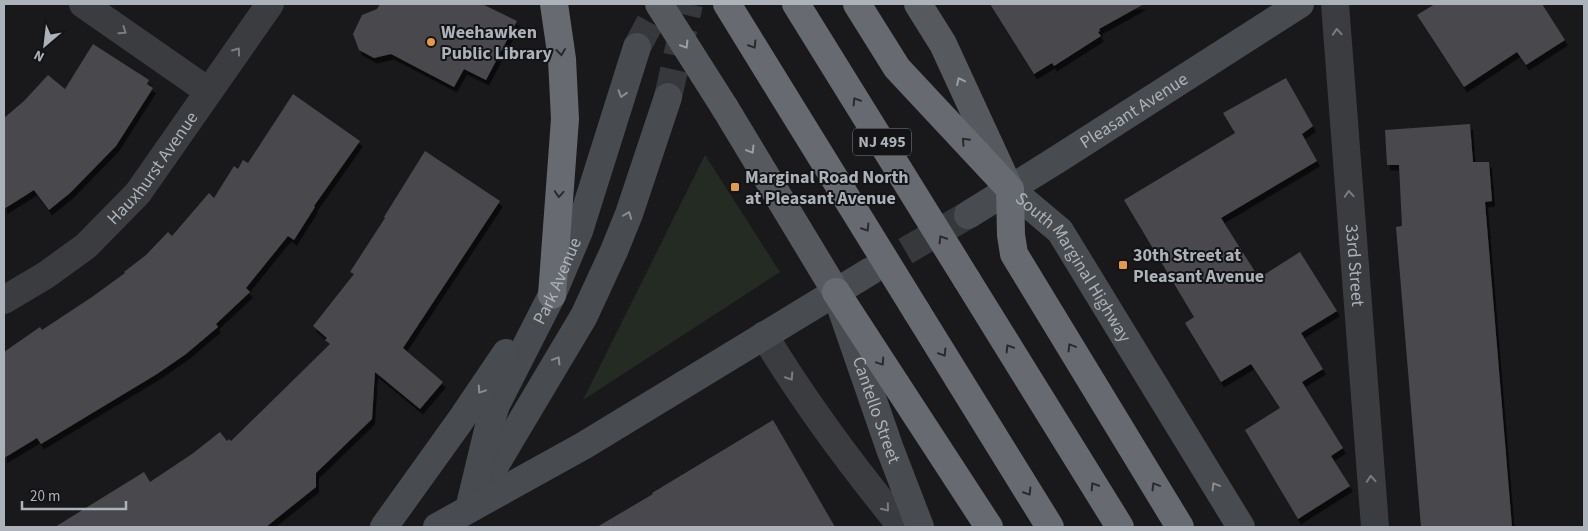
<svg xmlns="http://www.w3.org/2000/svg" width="1588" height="531" font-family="'Source Sans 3',sans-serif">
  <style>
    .green { fill: #232b23 }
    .building { fill: #48494d; filter: url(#shadow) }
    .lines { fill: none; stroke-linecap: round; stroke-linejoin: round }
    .secondary-tunnel { stroke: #36383b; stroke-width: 28; stroke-dasharray: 28 14; stroke-linecap: butt }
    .street { stroke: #3a3c40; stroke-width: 28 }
    .secondary { stroke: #484b4f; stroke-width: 28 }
    .primary { stroke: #56595e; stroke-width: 28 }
    .highway { stroke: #676a70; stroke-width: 28 }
    .primary-bridge { stroke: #56595e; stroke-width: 28 }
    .highway-bridge { stroke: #676a70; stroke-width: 28 }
    .oneway { stroke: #797d83 }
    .oneway2 { stroke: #9ba0a7 }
    .oneway3 { stroke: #292a2c }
    .oneway4 { stroke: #898e94 }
    .poi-dot { fill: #e49a48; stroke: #141416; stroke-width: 2 }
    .labels { text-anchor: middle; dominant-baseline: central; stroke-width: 4; stroke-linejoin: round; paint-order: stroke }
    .shield { fill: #141416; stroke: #7e8388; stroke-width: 1 }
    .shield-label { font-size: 16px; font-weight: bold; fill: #acb2b9 }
    .poi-label { font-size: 18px; font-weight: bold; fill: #acb2b9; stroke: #141416; text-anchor: start }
    .street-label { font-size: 18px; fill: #acb2b9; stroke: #141416 }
  </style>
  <defs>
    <filter id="shadow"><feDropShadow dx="3" dy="5.5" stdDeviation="0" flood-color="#0009"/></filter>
  </defs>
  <rect width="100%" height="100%" fill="#19191b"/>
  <!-- green -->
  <path class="green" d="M705,155l75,117 -197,128z"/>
  <!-- building -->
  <path class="building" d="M380,4h102l35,17 -31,59 -22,-11 -10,18 -63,-33 -17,4 -15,-8 -6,-16 9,-19 15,-6z
    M990,4h154l-45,25 1,2 -2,1 3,4 -47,30 -2,-3 -18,11z
    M1435,4h107l23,36 -39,25 -9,-13 -53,35 -47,-72z
    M93,44l56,36 -2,4 6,4 -37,58 -46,47 -21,17 -15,-20 -30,19v-91l20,-17 24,-26 17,14z
    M1286,78l27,48 -11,8 15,27 -96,57 38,60 41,-26 37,59 -36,22 22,36 -21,13 41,66 -12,8 19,30 -52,33 -53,-89 35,-22 -29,-44 -30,18 -36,-59 9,-6 -70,-117 111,-67 -12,-20z
    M293,94l67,47 -46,65 1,1 -21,33 -6,-4 -42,52 4,4 -34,32 2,3 -32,27 -29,20 -116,70 -4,-6 -33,20v-106l36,-25 2,3 50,-33 33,-24 -1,-1 22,-17 22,-23 4,4 37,-43 5,5 20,-32 4,3 5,-9 5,3z
    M1470,124l3,38h16l3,39 -7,1 27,325h-91l-25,-300 6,-1 -3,-61h-12l-2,-35z
    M425,151l75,50 -97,147 40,34 -23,27 -45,-37 -3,47 -56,54v14l-50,40h-211l89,-55 6,10 42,-28 28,-22 7,9 2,-2 2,2 99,-97 -5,-4 2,-2 -14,-12 41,-52 -4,-2 35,-54 -1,-1z
    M773,420l62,107h-238l56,-33 -1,-1z"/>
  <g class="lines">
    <!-- secondary-tunnel -->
    <path class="secondary-tunnel" d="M637,47l23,-43
      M668,97l21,-93
      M869,272l99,-57"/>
    <!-- street -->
    <g class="street">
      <path d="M83,4l125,87"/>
      <path id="s1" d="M1335,4l40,523"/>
      <path id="s2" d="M4,300l42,-25 40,-29 52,-53 132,-189"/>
      <path d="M764,335c41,68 88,131 138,192"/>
    </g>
    <!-- secondary -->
    <g class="secondary">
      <path id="s3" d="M1010,189l50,42 181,296"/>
      <path id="s4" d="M968,215l90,-56 242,-155"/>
      <path id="s5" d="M840,305l50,144 30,78"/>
      <path d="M484,484l100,-168 30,-65 15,-37 39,-117"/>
      <path id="s6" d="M469,509l20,-83 7,-21 56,-110 27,-64 58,-184"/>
      <path d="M384,527l76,-106 46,-68"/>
      <path d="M437,527l146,-81 286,-174"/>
    </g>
    <!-- primary -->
    <path class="primary" d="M918,4l25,40 64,139
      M725,108l111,184"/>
    <!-- highway -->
    <path class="highway" d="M857,4l40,64 113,121 1,46 3,19 166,273
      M967,280l153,247
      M836,292l153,235
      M552,295l13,-176 -3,-60 -8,-55
      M917,312l133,215"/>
    <!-- primary-bridge -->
    <path class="primary-bridge" d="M659,4l66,104"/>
    <!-- highway-bridge -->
    <path class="highway-bridge" d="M727,4l190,308
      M796,4l171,276"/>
  </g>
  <!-- one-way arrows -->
  <defs><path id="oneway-chevron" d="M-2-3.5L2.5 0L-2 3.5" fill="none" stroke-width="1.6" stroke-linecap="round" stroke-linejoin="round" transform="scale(1.25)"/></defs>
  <g class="oneway">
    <use href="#oneway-chevron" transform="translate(123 31) rotate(35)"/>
    <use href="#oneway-chevron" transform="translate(1337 32) rotate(-94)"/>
    <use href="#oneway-chevron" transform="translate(237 51) rotate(-54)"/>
    <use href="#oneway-chevron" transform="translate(1349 194) rotate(-94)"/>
    <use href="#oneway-chevron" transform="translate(790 377) rotate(57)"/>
    <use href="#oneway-chevron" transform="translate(1371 479) rotate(-94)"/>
    <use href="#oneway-chevron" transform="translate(886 508) rotate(51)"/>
  </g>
  <g class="oneway2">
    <use href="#oneway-chevron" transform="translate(685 45) rotate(58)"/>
    <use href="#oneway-chevron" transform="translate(960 81) rotate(-115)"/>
    <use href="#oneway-chevron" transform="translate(751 150) rotate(59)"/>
  </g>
  <g class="oneway3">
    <use href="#oneway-chevron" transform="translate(753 45) rotate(58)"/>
    <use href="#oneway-chevron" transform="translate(561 52) rotate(84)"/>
    <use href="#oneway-chevron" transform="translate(856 101) rotate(-122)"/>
    <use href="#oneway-chevron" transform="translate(965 141) rotate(-133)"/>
    <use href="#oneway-chevron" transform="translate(559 194) rotate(94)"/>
    <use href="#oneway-chevron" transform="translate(866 228) rotate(58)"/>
    <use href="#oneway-chevron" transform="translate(942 239) rotate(-122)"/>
    <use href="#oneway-chevron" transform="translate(1071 347) rotate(-121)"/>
    <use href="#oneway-chevron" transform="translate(1009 348) rotate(-122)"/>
    <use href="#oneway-chevron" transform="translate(943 353) rotate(58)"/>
    <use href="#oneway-chevron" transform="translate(881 362) rotate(56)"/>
    <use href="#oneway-chevron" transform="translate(1094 486) rotate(-122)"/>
    <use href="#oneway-chevron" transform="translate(1155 486) rotate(-121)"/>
    <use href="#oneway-chevron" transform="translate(1028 492) rotate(58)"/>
  </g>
  <g class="oneway4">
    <use href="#oneway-chevron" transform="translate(622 94) rotate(107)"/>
    <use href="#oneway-chevron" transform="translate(628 215) rotate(-69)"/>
    <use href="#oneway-chevron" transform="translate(557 360) rotate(-59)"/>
    <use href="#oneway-chevron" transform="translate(481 390) rotate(124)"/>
    <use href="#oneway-chevron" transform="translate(1215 486) rotate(-121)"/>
  </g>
  <!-- markers -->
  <g class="poi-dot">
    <circle cx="431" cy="42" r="5"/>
    <rect x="730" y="182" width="10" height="10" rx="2.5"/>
    <rect x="1118" y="260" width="10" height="10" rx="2.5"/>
  </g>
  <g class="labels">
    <!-- shield labels -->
    <rect class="shield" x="853" y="128.5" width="58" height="27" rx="4"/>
    <g class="shield-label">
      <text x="882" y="142">NJ 495</text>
    </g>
    <!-- poi labels -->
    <g class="poi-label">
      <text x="441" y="32">Weehawken<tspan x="441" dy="21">Public Library</tspan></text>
      <text x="745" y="177">Marginal Road North<tspan x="745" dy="21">at Pleasant Avenue</tspan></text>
      <text x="1133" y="255">30th Street at<tspan x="1133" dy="21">Pleasant Avenue</tspan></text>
    </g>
    <!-- street labels -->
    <g class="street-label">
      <text stroke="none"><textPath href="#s4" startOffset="196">Pleasant Avenue</textPath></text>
      <text stroke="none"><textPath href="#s2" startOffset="201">Hauxhurst Avenue</textPath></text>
      <text stroke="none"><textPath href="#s1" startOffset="262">33rd Street</textPath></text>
      <text stroke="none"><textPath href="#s3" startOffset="102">South Marginal Highway</textPath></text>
      <text stroke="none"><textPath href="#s6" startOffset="246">Park Avenue</textPath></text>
      <text stroke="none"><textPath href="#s5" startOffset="111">Cantello Street</textPath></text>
    </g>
  </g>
  <!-- border -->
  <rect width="1588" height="531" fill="none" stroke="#acb2b9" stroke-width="10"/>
  <!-- north arrow -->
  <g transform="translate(45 45) rotate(208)" stroke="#141416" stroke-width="4" paint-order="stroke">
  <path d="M0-4L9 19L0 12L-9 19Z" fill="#acb2b9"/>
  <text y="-8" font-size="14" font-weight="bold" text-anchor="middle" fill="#acb2b9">N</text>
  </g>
  <!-- scale -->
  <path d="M22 501v8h104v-8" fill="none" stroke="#acb2b9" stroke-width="2.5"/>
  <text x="30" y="501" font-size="15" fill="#acb2b9" stroke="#141416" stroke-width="4" paint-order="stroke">20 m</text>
</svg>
